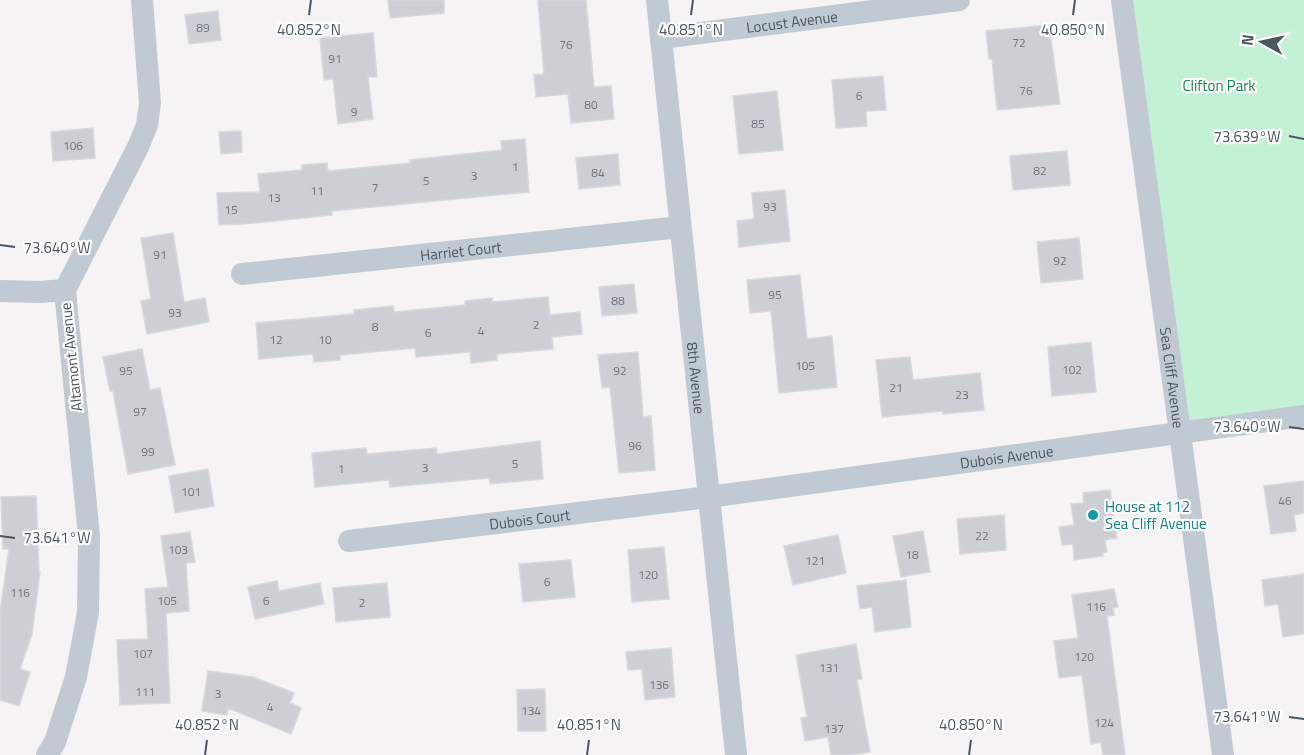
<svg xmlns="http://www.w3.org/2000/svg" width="1304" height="755" font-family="'Titillium Web',sans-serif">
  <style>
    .green { fill: #c3f1d5 }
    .building { fill: #cdcfd5; stroke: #d7d9de; stroke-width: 1.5 }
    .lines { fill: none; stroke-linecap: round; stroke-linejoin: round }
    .minor { stroke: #c1cad2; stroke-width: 22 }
    .ticks { fill: none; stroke: #4a5661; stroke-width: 2 }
    .culture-dot { fill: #0f9aa8; stroke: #fff; stroke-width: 2 }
    .labels { text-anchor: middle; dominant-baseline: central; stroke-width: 4.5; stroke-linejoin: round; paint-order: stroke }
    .number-label { font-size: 12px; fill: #6b747e }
    .street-label { font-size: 15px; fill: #4a5661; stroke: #fff }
    .park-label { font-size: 15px; fill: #17864f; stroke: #fff }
    .culture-label { font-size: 15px; fill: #0d838f; stroke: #fff; text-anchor: start }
    .ticks-label { font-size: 15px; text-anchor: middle; fill: #4a5661; stroke: #fff; stroke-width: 4.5; stroke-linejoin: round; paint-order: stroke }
  </style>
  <rect width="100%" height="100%" fill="#f5f3f3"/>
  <!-- green -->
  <path class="green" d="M1122,0h182v416l-124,16z"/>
  <!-- building -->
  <path class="building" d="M388,0h56v13l-54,5z
    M538,0h48l8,87 17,-1 3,33 -43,4 -3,-29 -32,3 -2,-22 10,-1z
    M218,11l3,29 -32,4 -4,-29z
    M1049,25l11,79 -63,6 -5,-51h-3l-3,-28z
    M373,33l4,44h-9l5,42 -35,5 -5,-45 -9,1 -4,-42z
    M883,76l3,34 -20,1 1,15 -31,2 -4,-48z
    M777,91l6,59 -44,4 -6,-58z
    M93,128l2,30 -42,3 -2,-29z
    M241,131l1,21 -21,2 -2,-22z
    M525,139l4,53 -197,19v4l-88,9 -25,1 -2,-32 43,-1 -2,-18 44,-4v-5l25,-2 1,8 83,-8 -1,-3 92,-10 -1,-9z
    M1067,151l3,34 -57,5 -3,-34z
    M618,154l2,31 -41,4 -3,-31z
    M785,190l5,51 -51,6 -2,-26 17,-2 -2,-26z
    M173,233l11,69 21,-4 4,24 -62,12 -6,-33 10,-2 -10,-61z
    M1079,238l4,41 -42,4 -4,-41z
    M800,275l7,64 25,-3 5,51 -58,6 -8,-82 -21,2 -3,-33z
    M634,284l3,29 -35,3 -3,-29z
    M548,297l2,18 30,-3 2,22 -30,3 1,12 -56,5v6l-26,3 -1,-11 -54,5 -1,-9 -75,7v5l-26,2 -1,-8 -54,5 -3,-36 98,-9v-4l39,-4 1,6 71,-7v-4l27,-3v4z
    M1091,342l5,50 -44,4 -4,-49z
    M142,349l8,41 10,-2 15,77 -47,9 -15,-83h-3l-7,-34z
    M638,352l5,65 8,-1 4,54 -36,3 -9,-86 -8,1 -4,-33z
    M910,357l3,23 67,-7 4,37 -41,4v-3l-61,6 -6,-57z
    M540,441l3,38 -53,5 -1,-6 -99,9 -1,-7 -74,7 -3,-34 54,-5 1,6 69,-6 1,6z
    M208,469l6,37 -39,7 -6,-37z
    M1304,481v32l-10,2 2,16 -25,3 -7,-48z
    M1110,490l7,48 -12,2 2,12 -5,1 1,3 -29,4 -1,-16 -11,1 -3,-18 15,-2 -3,-21 13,-1 -1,-10z
    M36,496l3,75 1,1 -8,62 -12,35 10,3 -11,34 -19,-6v-88l9,-63h-6l-2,-52z
    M1004,515l2,35 -46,4 -3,-35z
    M923,531l7,41 -29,5 -8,-41z
    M190,532l5,30 -9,1 3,48 -23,2 4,90 -50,2 -3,-65 31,-1 -3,-50 23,-2 -7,-51z
    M838,535l8,38 -53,12 -9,-39z
    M664,547l5,52 -37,3 -4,-52z
    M571,560l4,37 -52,5 -4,-38z
    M1304,574v60l-21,3 -5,-33 -13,2 -3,-26z
    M906,580l5,47 -36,5 -3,-25 -12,2 -3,-23z
    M277,581l2,10 41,-8 4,21 -69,15 -7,-32z
    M387,583l3,34 -54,5 -3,-34z
    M1114,589l4,18 -5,1 1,7 -7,1 18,139h-22l-2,-13 -10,2 -9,-69 -23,3 -5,-37 24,-3 -6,-43z
    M856,644l6,35 -5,1 13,72 -19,3h-20l-3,-18 -23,4 -4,-23 6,-1 -11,-62z
    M671,648l4,49 -30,3 -3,-31 -14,1 -2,-18z
    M208,671l45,6 41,16 -4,10 11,5 -10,26 -63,-26 -1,7 -25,-4z
    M545,689l1,42h-28l-1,-41z"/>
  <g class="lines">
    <!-- minor -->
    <g class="minor">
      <path id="s1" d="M657,0l79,755"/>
      <path id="s2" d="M1122,0l101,755"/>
      <path id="s3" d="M661,38l298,-38"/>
      <path id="s4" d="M242,274l438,-47"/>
      <path d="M0,291l40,1 25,-2"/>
      <path id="s5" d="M349,541l360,-44 595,-81"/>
      <path d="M47,755l8,-13 21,-65 12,-65 1,-76 -24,-246 73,-143 9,-22 3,-22 -8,-103"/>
    </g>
  </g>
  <!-- ticks -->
  <path class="ticks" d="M309,15l2,-15M691,15l2,-15M1073,15l2,-15M1289,136l15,3M0,245l15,2M1289,427l15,2M0,536l15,2M1289,717l15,2M205,755l2,-15M587,755l2,-15M969,755l2,-15"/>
  <!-- markers -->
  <circle class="culture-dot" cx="1093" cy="515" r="6"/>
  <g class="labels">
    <!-- number labels -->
    <g class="number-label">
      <text x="203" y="27">89</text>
      <text x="1019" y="42">72</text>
      <text x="566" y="44">76</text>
      <text x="335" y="58">91</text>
      <text x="1026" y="90">76</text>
      <text x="859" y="95">6</text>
      <text x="591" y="104">80</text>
      <text x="354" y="111">9</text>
      <text x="758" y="123">85</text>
      <text x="73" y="145">106</text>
      <text x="515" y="166">1</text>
      <text x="1040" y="170">82</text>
      <text x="598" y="172">84</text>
      <text x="474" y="175">3</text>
      <text x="426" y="180">5</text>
      <text x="375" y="187">7</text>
      <text x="317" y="190">11</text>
      <text x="274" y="197">13</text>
      <text x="770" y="206">93</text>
      <text x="231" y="209">15</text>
      <text x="160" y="254">91</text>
      <text x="1060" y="260">92</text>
      <text x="775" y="294">95</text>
      <text x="618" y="300">88</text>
      <text x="175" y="312">93</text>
      <text x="536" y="324">2</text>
      <text x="375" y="326">8</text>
      <text x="481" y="330">4</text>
      <text x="428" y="332">6</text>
      <text x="276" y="339">12</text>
      <text x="325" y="339">10</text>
      <text x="805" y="365">105</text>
      <text x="1072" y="369">102</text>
      <text x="126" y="370">95</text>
      <text x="620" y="370">92</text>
      <text x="896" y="387">21</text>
      <text x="962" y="394">23</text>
      <text x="140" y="411">97</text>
      <text x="635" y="445">96</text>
      <text x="148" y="451">99</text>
      <text x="515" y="463">5</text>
      <text x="425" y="467">3</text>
      <text x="341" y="468">1</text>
      <text x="191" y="491">101</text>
      <text x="1285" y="500">46</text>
      <text x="982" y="535">22</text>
      <text x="178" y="549">103</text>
      <text x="912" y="554">18</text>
      <text x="815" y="560">121</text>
      <text x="648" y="574">120</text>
      <text x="547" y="581">6</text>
      <text x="20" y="592">116</text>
      <text x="167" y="600">105</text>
      <text x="266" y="600">6</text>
      <text x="362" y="602">2</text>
      <text x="1096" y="606">116</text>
      <text x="143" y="653">107</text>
      <text x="1084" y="656">120</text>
      <text x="829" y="667">131</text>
      <text x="659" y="684">136</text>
      <text x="145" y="691">111</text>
      <text x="218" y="693">3</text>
      <text x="270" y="706">4</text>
      <text x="531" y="710">134</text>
      <text x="1104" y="722">124</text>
      <text x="834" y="728">137</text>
    </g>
    <!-- street labels -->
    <g class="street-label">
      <text stroke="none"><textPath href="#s3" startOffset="132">Locust Avenue</textPath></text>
      <text stroke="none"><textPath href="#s4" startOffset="220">Harriet Court</textPath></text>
      <text transform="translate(71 357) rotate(-96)">Altamont Avenue</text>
      <text stroke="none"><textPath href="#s2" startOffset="381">Sea Cliff Avenue</textPath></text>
      <text stroke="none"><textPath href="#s1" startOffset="380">8th Avenue</textPath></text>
      <text stroke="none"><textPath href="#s5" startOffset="663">Dubois Avenue</textPath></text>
      <text stroke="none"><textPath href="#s5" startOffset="182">Dubois Court</textPath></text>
    </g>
    <!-- park labels -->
    <g class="park-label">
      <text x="1219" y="85">Clifton Park</text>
    </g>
    <!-- culture labels -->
    <g class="culture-label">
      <text x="1105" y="506">House at 112<tspan x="1105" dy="17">Sea Cliff Avenue</tspan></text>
    </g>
  </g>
  <g class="ticks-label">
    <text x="309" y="35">40.852°N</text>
    <text x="691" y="35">40.851°N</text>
    <text x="1073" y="35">40.850°N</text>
    <text x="1247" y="142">73.639°W</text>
    <text x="57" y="253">73.640°W</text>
    <text x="1247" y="432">73.640°W</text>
    <text x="57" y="543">73.641°W</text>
    <text x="1247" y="722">73.641°W</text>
    <text x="207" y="730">40.852°N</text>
    <text x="589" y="730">40.851°N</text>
    <text x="971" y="730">40.850°N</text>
  </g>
  <!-- north arrow -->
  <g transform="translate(1262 42) rotate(278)" stroke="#ffffff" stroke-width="4.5" paint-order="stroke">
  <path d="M0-4.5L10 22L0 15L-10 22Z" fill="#4a5661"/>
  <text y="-9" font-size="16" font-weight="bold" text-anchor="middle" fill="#4a5661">N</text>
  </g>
</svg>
